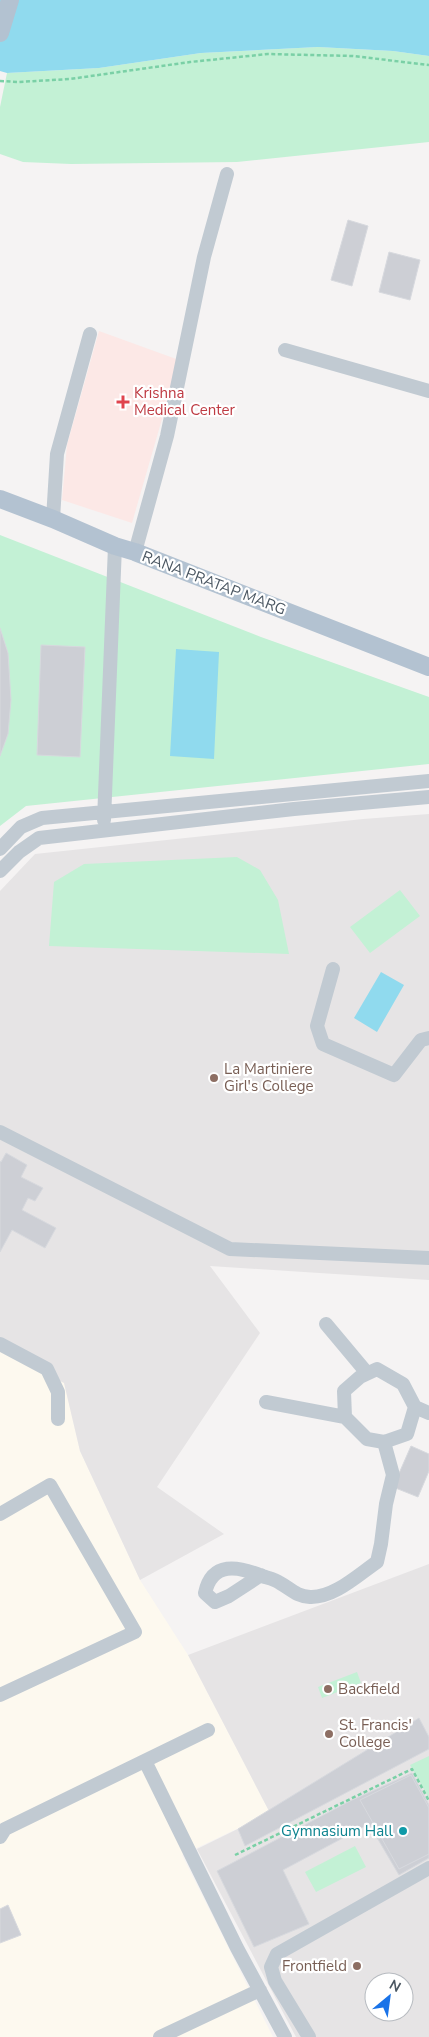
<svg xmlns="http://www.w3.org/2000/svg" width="429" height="2037" font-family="'Nunito Sans',sans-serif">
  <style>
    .commercial { fill: #fdf9ef }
    .education { fill: #e6e4e5; fill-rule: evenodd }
    .medical { fill: #fce8e6 }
    .green { fill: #c3f1d5 }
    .water { fill: #90daee }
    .building { fill: #cdcfd5; stroke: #d7d9de }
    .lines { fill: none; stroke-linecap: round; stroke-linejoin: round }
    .path { stroke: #7ad0a6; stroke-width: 2.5; stroke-dasharray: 4 2.5; stroke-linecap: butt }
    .minor { stroke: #c1cad2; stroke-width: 14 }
    .major { stroke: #b3c2d1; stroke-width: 18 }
    .health-dot { fill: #e0444e; stroke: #fff; stroke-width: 2 }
    .education-dot { fill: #8d6e63; stroke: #fff; stroke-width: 2 }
    .culture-dot { fill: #0f9aa8; stroke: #fff; stroke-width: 2 }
    .labels { text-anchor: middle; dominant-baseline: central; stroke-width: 4.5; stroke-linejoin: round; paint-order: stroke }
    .health-label { font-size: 15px; fill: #be3a42; stroke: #fff; text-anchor: start }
    .street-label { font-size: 15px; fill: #4a5661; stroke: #fff }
    .education-label { font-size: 15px; fill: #785e54; stroke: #fff; text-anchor: start }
    .culture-label { font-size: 15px; fill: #0d838f; stroke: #fff; text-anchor: end }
  </style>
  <rect width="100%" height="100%" fill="#f5f3f3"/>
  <!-- commercial -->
  <path class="commercial" d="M0,1351l64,31 16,69 60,129 48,75 82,158 -88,42 91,182h-273z"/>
  <!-- education -->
  <path class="education" d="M429,814v466l-219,-14 50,67 -103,154 67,47 -84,46 -60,-129 -16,-68 -64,-32v-460l35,-37 328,-35z
    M429,1564v473h-133l-99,-188 73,-36 -82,-158zM374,1982h30v30h-30z"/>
  <!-- medical -->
  <path class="medical" d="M99,331l80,29 -47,163 -70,-23 5,-55z"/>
  <!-- green -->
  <path class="green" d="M318,47l75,4 36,5v86l-192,20 -166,2 -48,-2 -23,-8v-47l7,-34 92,-5 102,-15z
    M0,535l261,102 168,60v67l-403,42 -26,20z
    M237,857l23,13 18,30 11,54 -240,-8 5,-64 30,-18z
    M400,890l20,26 -50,37 -20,-26z
    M357,1672l4,11 -39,15 -4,-11z
    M429,1756v42l-19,-33z
    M355,1846l11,21 -50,25 -11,-20z"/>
  <!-- water -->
  <path class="water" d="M0,0h429v56l-36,-5 -75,-4 -117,6 -102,15 -92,5 -7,-2z
    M176,649l43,3 -5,107 -44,-3z
    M381,972l23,13 -27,47 -23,-14z"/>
  <!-- building -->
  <path class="building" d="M348,220l20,6 -16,60 -21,-6z
    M389,252l31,8 -10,40 -31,-8z
    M0,628l8,25 3,47 -3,34 -8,22z
    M41,645l44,2 -5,110 -43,-2z
    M6,1153l21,12 -6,12 22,11 -8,13 -7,-3 -6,12 34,18 -11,20 -33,-18 -12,22v-91l1,1z
    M411,1446l18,8v17l-11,26 -25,-10z
    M419,1718l10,19v12l-184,97 -7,-17z
    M412,1773l17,32v53l-30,17 -30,-51 -86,46 26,54 -55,23 -37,-76 133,-70z
    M411,1775l18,33v46l-30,15 -39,-69z
    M8,1905l13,30 -21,8v-34z"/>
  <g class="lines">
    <!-- path -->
    <path class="path" d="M0,81l18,1 52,-3 120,-17 78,-8 85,2 76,9
      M235,1855l177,-86 17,32"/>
    <!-- minor -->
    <path class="minor" d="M285,350l144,41
      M53,519l4,-65 33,-120
      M135,552l32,-116 37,-179 23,-83
      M104,820l11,-274
      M0,849l21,-22 21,-9 387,-37
      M0,871l19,-19 20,-14 255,-29 135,-12
      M333,969l-16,57 6,18 71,31 27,-35 8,-2
      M0,1132l230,117 199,9
      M326,1324l41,49
      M0,1344l47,25 11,23v27
      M266,1402l79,15
      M415,1407l-8,27 -23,8 -17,-3 -22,-22 -1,-26 16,-14 17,-8 26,15 12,23 14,6
      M0,1514l50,-29 85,147 -135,63
      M261,1575l-32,21 -14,6 -10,-9c7,-32 33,-27 57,-17 6,2 13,3 18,7 11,6 16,13 30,14 24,1 48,-22 67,-35l4,-18 5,-40 7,-29 -9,-33
      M145,1761l92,187 48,89
      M0,1837l5,-8 203,-99
      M160,2037l100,-47
      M309,2037l-34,-56 -4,-14 6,-13 152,-86"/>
    <!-- major -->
    <path class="major" d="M0,33l10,-33
      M0,499l53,20 62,27 20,6 294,115"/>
  </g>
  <!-- markers -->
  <path class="health-dot" d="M120.5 394.5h5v5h5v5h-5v5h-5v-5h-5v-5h5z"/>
  <g class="education-dot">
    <circle cx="214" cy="1078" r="5"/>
    <circle cx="328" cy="1689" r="5"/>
    <circle cx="329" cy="1734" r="5"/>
    <circle cx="357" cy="1966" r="5"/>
  </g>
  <circle class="culture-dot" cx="403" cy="1831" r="5"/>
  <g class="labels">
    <!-- health labels -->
    <g class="health-label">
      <text x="134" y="393">Krishna<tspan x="134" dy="17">Medical Center</tspan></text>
    </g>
    <!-- street labels -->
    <g class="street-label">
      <text transform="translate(214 583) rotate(21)">RANA PRATAP MARG</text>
    </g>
    <!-- education labels -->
    <g class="education-label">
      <text x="224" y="1069">La Martiniere<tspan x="224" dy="17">Girl's College</tspan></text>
      <text x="338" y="1689">Backfield</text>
      <text x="339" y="1725">St. Francis'<tspan x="339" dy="17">College</tspan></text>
      <text x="347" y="1966" text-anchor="end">Frontfield</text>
    </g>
    <!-- culture labels -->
    <g class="culture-label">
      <text x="393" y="1831">Gymnasium Hall</text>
    </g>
  </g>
  <!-- north arrow -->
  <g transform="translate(389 1997) rotate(29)"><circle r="24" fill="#ffffff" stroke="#b7bbc0"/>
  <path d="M0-4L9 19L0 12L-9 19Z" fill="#1a73e8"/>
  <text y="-8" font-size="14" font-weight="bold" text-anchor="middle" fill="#4a5661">N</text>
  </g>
</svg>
